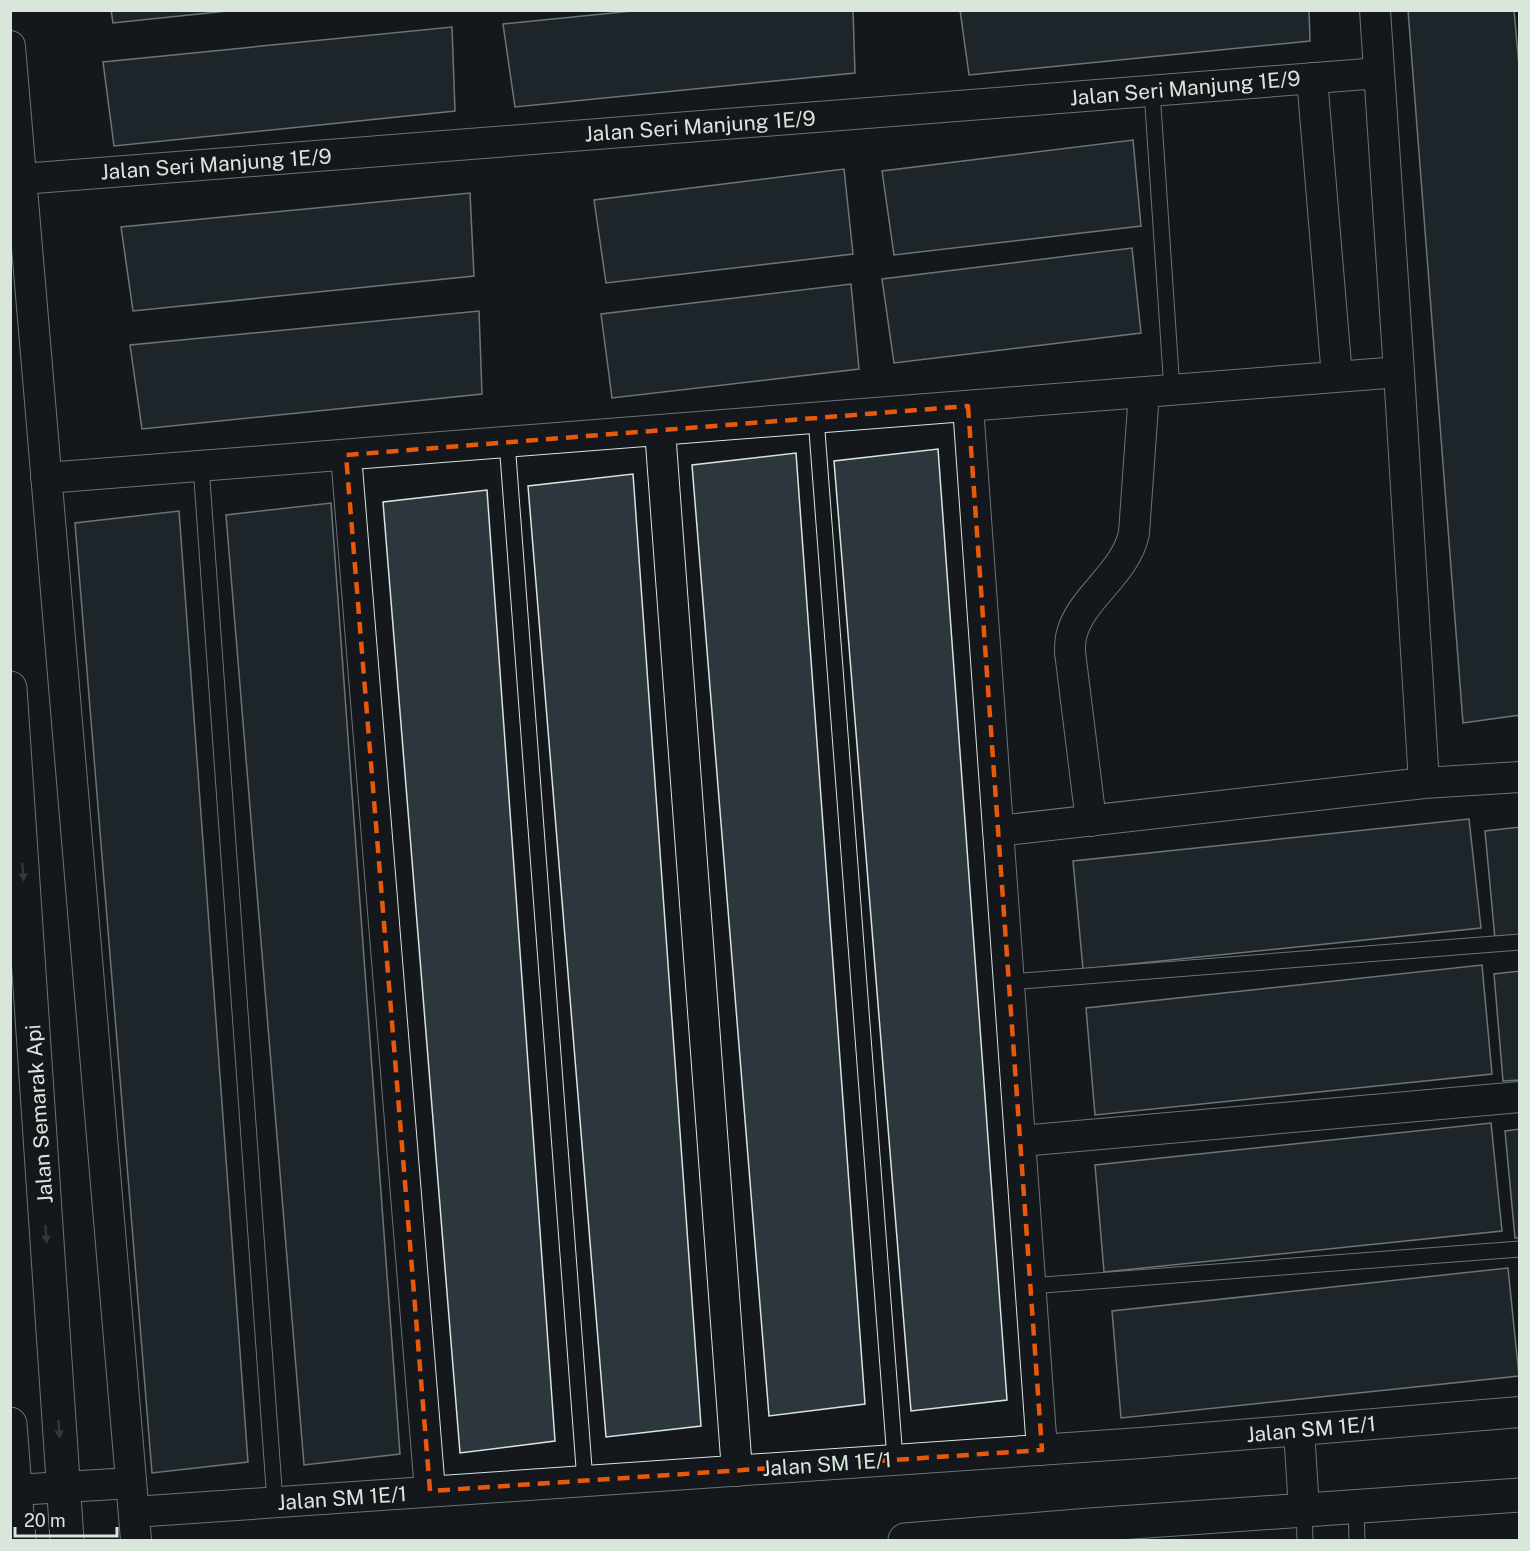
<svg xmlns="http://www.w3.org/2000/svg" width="1530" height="1551" font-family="'Public Sans',sans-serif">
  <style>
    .building { fill: #2c363c; stroke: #d8e6dc; stroke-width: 1.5 }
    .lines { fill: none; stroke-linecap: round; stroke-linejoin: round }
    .service-casing { stroke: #d8e6dc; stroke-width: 17 }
    .minor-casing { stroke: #d8e6dc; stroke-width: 32 }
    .tertiary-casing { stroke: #d8e6dc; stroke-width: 35 }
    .service { stroke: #14181c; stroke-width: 15 }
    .minor { stroke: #14181c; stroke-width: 30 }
    .tertiary { stroke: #14181c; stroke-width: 33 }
    .oneway { fill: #59605f }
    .marked { fill: none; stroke: #e8590c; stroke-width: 4.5; stroke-dasharray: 12 8; stroke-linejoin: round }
    .labels { text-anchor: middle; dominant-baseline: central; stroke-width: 4.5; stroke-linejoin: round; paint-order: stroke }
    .street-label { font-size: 21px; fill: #d8e6dc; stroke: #14181c }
  </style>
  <rect width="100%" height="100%" fill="#14181c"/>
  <!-- building -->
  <path class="building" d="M111,10h126l-124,13z
    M642,10h211l2,63 -340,34 -12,-83z
    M960,10h349l1,31 -341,34z
    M1408,10h106l6,67v638l-57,8z
    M452,27l3,84 -341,35 -11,-84z
    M1133,140l8,86 -247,29 -12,-84z
    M844,169l9,85 -247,29 -12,-83z
    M470,193l4,83 -341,35 -12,-84z
    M1132,248l9,85 -247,30 -12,-84z
    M851,284l8,85 -247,29 -11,-84z
    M479,311l3,83 -340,35 -12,-84z
    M938,449l69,951 -96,11 -77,-950z
    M796,453l69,951 -96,12 -77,-951z
    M633,474l68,952 -95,11 -78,-951z
    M487,490l68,951 -95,12 -77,-951z
    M331,503l69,951 -96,11 -78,-950z
    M179,511l69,951 -96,11 -77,-950z
    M1469,819l12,109 -398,41 -10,-108z
    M1520,827v109l-25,3 -10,-108z
    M1482,965l10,109 -397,41 -9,-107z
    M1520,971v109l-17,1 -9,-107z
    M1491,1123l11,108 -398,41 -9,-107z
    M1520,1129v109h-5l-10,-107z
    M1508,1268l11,108 -398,42 -9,-107z"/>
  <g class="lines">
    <defs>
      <path id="service" d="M1152,91l20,299
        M816,418l79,1041
        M507,442l78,1039
        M201,466l74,1036
        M1009,982l511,-40
        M1030,1286l490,-37
        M1356,1506l1,34
        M1304,1510l1,30"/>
      <path id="minor" d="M1375,10l24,362 25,411
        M10,46l126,1494
        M1312,78l25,299
        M22,179l1357,-106
        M968,406l74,1044
        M660,430l77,1041
        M346,455l84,1036
        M46,478l1353,-106
        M1091,821l-21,-169c0,-6 0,-13 2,-19 10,-36 54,-60 62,-100l10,-141
        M998,831l426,-48 96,-6
        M1021,1141l499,-44
        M1299,1430l5,80
        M15,1490l116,-7
        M134,1512l1007,-69 379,-31"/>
      <path id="tertiary" d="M10,688l57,852
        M10,1424l9,116
        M905,1540l185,-15 430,-30"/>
    </defs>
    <!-- service casing -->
    <use href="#service" class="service-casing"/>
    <!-- minor casing -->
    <use href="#minor" class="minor-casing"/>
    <!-- tertiary casing -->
    <use href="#tertiary" class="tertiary-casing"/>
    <!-- service -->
    <use href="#service" class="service"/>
    <!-- minor -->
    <use href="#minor" class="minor"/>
    <!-- tertiary -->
    <use href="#tertiary" class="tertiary"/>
  </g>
  <!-- one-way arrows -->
  <defs><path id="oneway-solid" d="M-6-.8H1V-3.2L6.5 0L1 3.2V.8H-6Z" transform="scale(1.5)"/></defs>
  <g class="oneway">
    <use href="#oneway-solid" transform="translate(23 872) rotate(86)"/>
    <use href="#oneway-solid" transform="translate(46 1234) rotate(86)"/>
    <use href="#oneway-solid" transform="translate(59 1429) rotate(86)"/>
  </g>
  <!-- marked area -->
  <path d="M0 0H1530V1551H0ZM968,406l74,1044 -612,41 -84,-1036z" fill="#14181c" fill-opacity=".55" fill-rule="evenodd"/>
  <path class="marked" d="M968,406l74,1044 -612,41 -84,-1036z"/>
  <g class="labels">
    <!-- street labels -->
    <g class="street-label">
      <text transform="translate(1185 88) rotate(-5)">Jalan Seri Manjung 1E/9</text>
      <text transform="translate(700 126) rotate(-4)">Jalan Seri Manjung 1E/9</text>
      <text transform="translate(216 164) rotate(-4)">Jalan Seri Manjung 1E/9</text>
      <text transform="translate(39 1114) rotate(-94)">Jalan Semarak Api</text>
      <text transform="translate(1311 1429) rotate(-5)">Jalan SM 1E/1</text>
      <text transform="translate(827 1464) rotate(-4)">Jalan SM 1E/1</text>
      <text transform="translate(342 1498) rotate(-4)">Jalan SM 1E/1</text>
    </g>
  </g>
  <!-- border -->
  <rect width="1530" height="1551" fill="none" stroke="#d8e6dc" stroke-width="24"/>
  <!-- scale -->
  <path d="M15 1527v9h102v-9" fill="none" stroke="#d8e6dc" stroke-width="3"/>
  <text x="24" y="1527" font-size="18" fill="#d8e6dc" stroke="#14181c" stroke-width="4.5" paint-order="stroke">20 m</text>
</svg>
